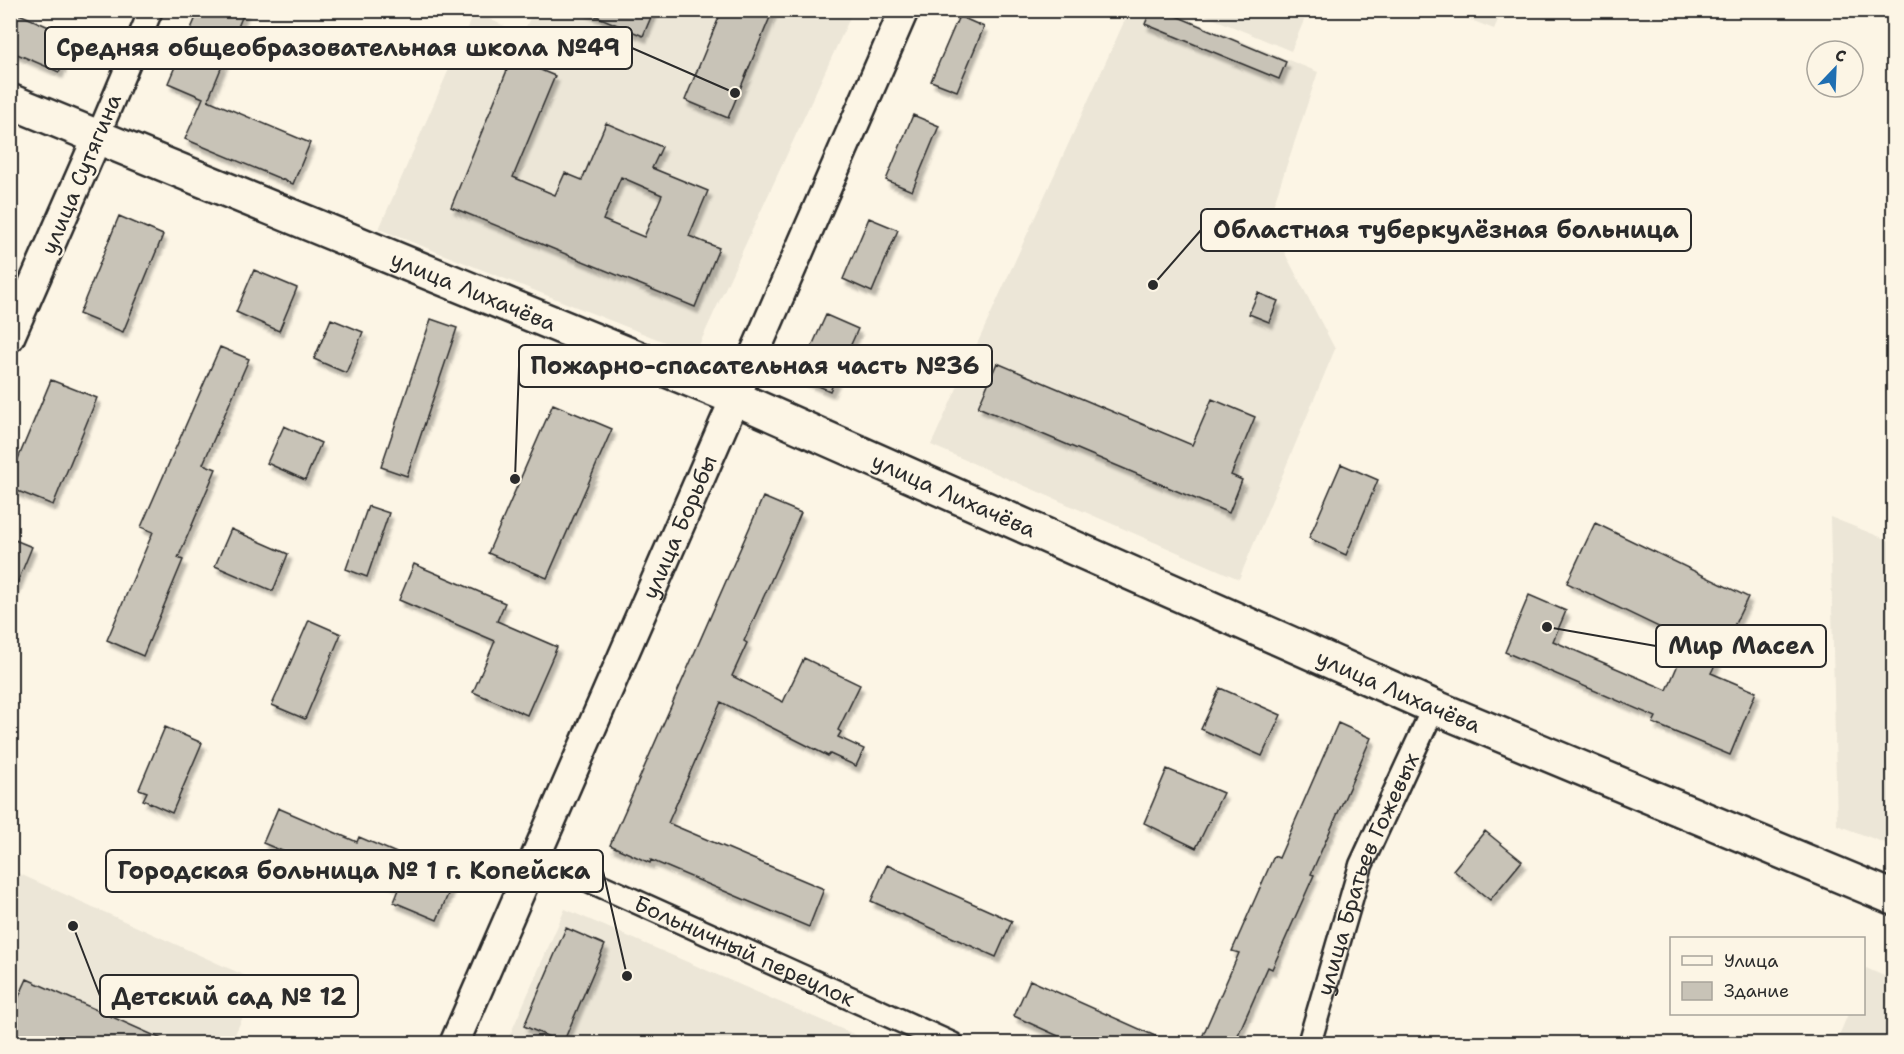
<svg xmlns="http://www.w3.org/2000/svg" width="1904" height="1054" font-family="'Shantell Sans',sans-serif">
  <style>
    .built { fill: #ece6d7 }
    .building { fill: #c8c3b7; stroke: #2b2b2b; stroke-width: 1.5; fill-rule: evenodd; filter: url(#shadow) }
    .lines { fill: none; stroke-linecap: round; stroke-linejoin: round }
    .minor-casing { stroke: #2b2b2b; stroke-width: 27 }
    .tertiary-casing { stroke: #2b2b2b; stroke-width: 33 }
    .secondary-casing { stroke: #2b2b2b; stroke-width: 38 }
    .minor { stroke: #fcf5e5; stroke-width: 22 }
    .tertiary { stroke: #fcf5e5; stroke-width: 28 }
    .secondary { stroke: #fcf5e5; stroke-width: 33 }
    .labels { text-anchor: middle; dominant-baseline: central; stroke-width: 4.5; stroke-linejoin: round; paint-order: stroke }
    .street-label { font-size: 22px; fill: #2b2b2b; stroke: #fcf5e5 }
    .leader { fill: none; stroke: #2b2b2b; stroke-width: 2 }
    .callout-dot { fill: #2b2b2b; stroke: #fcf5e5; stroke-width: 2 }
    .callout { fill: #fcf5e5; stroke: #2b2b2b; stroke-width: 2 }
    .callout-label { font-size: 24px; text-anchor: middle; font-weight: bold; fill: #2b2b2b }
  </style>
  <defs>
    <filter id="shadow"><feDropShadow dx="3.5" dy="6" stdDeviation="1.5" flood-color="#0004"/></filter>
  </defs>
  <rect width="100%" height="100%" fill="#fcf5e5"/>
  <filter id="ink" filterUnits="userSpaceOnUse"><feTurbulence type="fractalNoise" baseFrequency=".0167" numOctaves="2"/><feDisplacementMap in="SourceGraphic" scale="12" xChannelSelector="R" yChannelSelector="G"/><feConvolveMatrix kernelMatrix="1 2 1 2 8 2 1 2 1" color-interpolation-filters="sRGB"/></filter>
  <g filter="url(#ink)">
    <!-- built -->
    <path class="built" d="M534,11h319l-158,343 -316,-125 95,-217 48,22z
      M1129,11h39l150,61 -50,149 67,128 -96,230 -308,-134z
      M1195,11h113l-17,40z
      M1448,11h54l-8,18z
      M1830,517l63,25v304l-56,-21z
      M11,870l248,112 -28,61 -220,1z
      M565,909l309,134 -368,1z
      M1866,968l27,12 -6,29 6,3v31h-57l12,-29h16v-40z"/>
    <!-- building -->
    <path class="building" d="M10,10l64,28 -15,34 -49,-21z
      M199,10h46l-37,90 102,43 -17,41 -108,-45 18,-41 -35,-15z
      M582,10h72l-11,26z
      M722,10h51l-45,108 -43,-18z
      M1151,10h11l124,52 -7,17 -134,-55z
      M959,16l25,11 -27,64 -26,-10z
      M512,58l43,18 -42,101 42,18 10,-22 17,7 24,-57 56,24 -10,21 56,23 -19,45 30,12 -24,59 -244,-100zM621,177l41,18 -18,42 -41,-17z
      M913,115l26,11 -27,65 -26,-11z
      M119,216l44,19 -40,97 -44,-18z
      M869,218l29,12 -26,62 -29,-13z
      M254,270l43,18 -18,43 -43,-19z
      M1258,293l20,8 -9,21 -20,-8z
      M826,315l32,14 -28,62 -32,-14z
      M331,319l32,13 -17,41 -32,-14z
      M431,319l26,9 -50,148 -26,-9z
      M220,347l29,12 -46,105 13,5 -38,89 5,2 -40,96 -36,-16 46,-108 -12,-5z
      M997,363l195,82 20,-46 43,18 -24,58 11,5 -13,33 -251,-106z
      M51,380l46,18 -44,107 -43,-17v-10z
      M553,404l59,25 -65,149 -59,-25z
      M284,426l37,17 -16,37 -38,-17z
      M1341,464l37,16 -32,75 -37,-17z
      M763,497l38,16 -57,128 3,2 -15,33 51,26 21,-44 56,27 -22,45 3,2 -3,5 26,12 -8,17 -26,-12 -2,2 -107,-54 -53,121 156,66 -15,38 -158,-67 -1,3 -40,-18z
      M368,506l21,7 -22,64 -21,-8z
      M1595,523l153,74 -37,76 45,19 -26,63 -77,-32 3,-6 -151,-65 24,-57 37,16 -13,30 114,49 21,-49 -121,-58z
      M231,529l57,25 -15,37 -58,-25z
      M10,538l22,9 -21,51h-1z
      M414,564l91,39 -8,18 60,26 -30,68 -54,-23 22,-51 -96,-41z
      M309,620l32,14 -36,85 -33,-14z
      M1220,688l61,27 -19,41 -61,-27z
      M1338,723l33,15 -60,136 3,1 -42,94 -4,-2 -34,77h-35l40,-91 -7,-2 42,-95 5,2z
      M165,727l37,16 -30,70 -29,-13 4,-8 -8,-3z
      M1167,769l56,24 -27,55 -52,-25z
      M278,808l79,34 2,-5 96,41 -18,42 -43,-18 6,-15 -77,-33 -5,12 -55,-23z
      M1485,831l37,30 -32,39 -37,-30z
      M887,865l125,56 -16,36 -125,-56z
      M566,928l39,17 -42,98 -39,-17z
      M27,979l146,65h-163v-28z
      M1030,980l143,64h-97l-62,-28z"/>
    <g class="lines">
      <defs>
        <g id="minor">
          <path d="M97,138l54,-128"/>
          <path id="s1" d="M535,856l417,188"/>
          <path id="s2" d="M1309,1044l52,-179 73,-158"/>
        </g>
        <g id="tertiary">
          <path d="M10,337l87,-199"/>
          <path id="s3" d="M454,1044l450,-1034"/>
        </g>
        <g id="secondary">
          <path id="s4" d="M10,101l725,297 699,309 460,191"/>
        </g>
      </defs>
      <!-- minor casing -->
      <use href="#minor" class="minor-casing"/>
      <!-- tertiary casing -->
      <use href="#tertiary" class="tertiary-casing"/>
      <!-- secondary casing -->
      <use href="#secondary" class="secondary-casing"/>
      <!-- minor -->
      <use href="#minor" class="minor"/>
      <!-- tertiary -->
      <use href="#tertiary" class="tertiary"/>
      <!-- secondary -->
      <use href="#secondary" class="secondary"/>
    </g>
  </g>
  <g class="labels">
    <!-- street labels -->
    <g class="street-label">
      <text transform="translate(81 174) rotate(-67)">улица Сутягина</text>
      <text stroke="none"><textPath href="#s4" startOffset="501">улица Лихачёва</textPath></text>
      <text stroke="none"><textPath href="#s4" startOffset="1023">улица Лихачёва</textPath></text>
      <text stroke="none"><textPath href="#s3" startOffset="564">улица Борьбы</textPath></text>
      <text stroke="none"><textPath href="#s4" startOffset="1509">улица Лихачёва</textPath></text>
      <text stroke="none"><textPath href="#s2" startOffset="180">улица Братьев Гожевых</textPath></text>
      <text stroke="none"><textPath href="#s1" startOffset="230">Больничный переулок</textPath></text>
    </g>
  </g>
  <!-- callouts -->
  <path class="leader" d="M735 93L632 48M1153 285L1201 230M515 479L519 366M1547 627L1656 646M627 976L603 871M73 926L100 996"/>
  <g class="callout-dot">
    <circle cx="735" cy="93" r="6"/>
    <circle cx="1153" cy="285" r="6"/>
    <circle cx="515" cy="479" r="6"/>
    <circle cx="1547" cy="627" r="6"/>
    <circle cx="627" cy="976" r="6"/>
    <circle cx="73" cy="926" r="6"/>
  </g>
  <g class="callout">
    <rect x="45" y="27" width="587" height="42" rx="6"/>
    <rect x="1201" y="209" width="490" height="42" rx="6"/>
    <rect x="519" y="345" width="473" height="42" rx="6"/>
    <rect x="1656" y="625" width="170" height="42" rx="6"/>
    <rect x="106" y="850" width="497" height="42" rx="6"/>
    <rect x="100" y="975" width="258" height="42" rx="6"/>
  </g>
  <g class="callout-label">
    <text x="338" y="56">Средняя общеобразовательная школа №49</text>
    <text x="1446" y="238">Областная туберкулёзная больница</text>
    <text x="755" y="374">Пожарно-спасательная часть №36</text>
    <text x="1741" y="654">Мир Масел</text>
    <text x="354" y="879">Городская больница № 1 г. Копейска</text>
    <text x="229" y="1005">Детский сад № 12</text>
  </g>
  <!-- margin -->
  <rect width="1904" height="1054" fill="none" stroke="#fcf5e5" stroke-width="36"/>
  <rect x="18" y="18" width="1868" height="1018" fill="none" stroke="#2b2b2b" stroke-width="2" filter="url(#ink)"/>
  <!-- legend -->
  <rect x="1670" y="937" width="195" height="78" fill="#fcf5e5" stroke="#a8a49b" stroke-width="1.5"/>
  <rect x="1682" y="956" width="30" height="9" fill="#fcf5e5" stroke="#a8a49b" stroke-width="1.5"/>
  <text x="1724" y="967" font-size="18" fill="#2b2b2b">Улица</text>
  <rect x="1682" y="982" width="30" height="18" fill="#c8c3b7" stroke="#a8a49b" stroke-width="1.5"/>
  <text x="1724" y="997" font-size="18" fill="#2b2b2b">Здание</text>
  <!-- north arrow -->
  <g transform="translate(1835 69) rotate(23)"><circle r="28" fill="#fcf5e5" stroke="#a8a49b" stroke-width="1.5"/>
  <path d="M0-4.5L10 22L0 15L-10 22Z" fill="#1f6fb2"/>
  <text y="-9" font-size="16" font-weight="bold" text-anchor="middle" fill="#2b2b2b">С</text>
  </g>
</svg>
